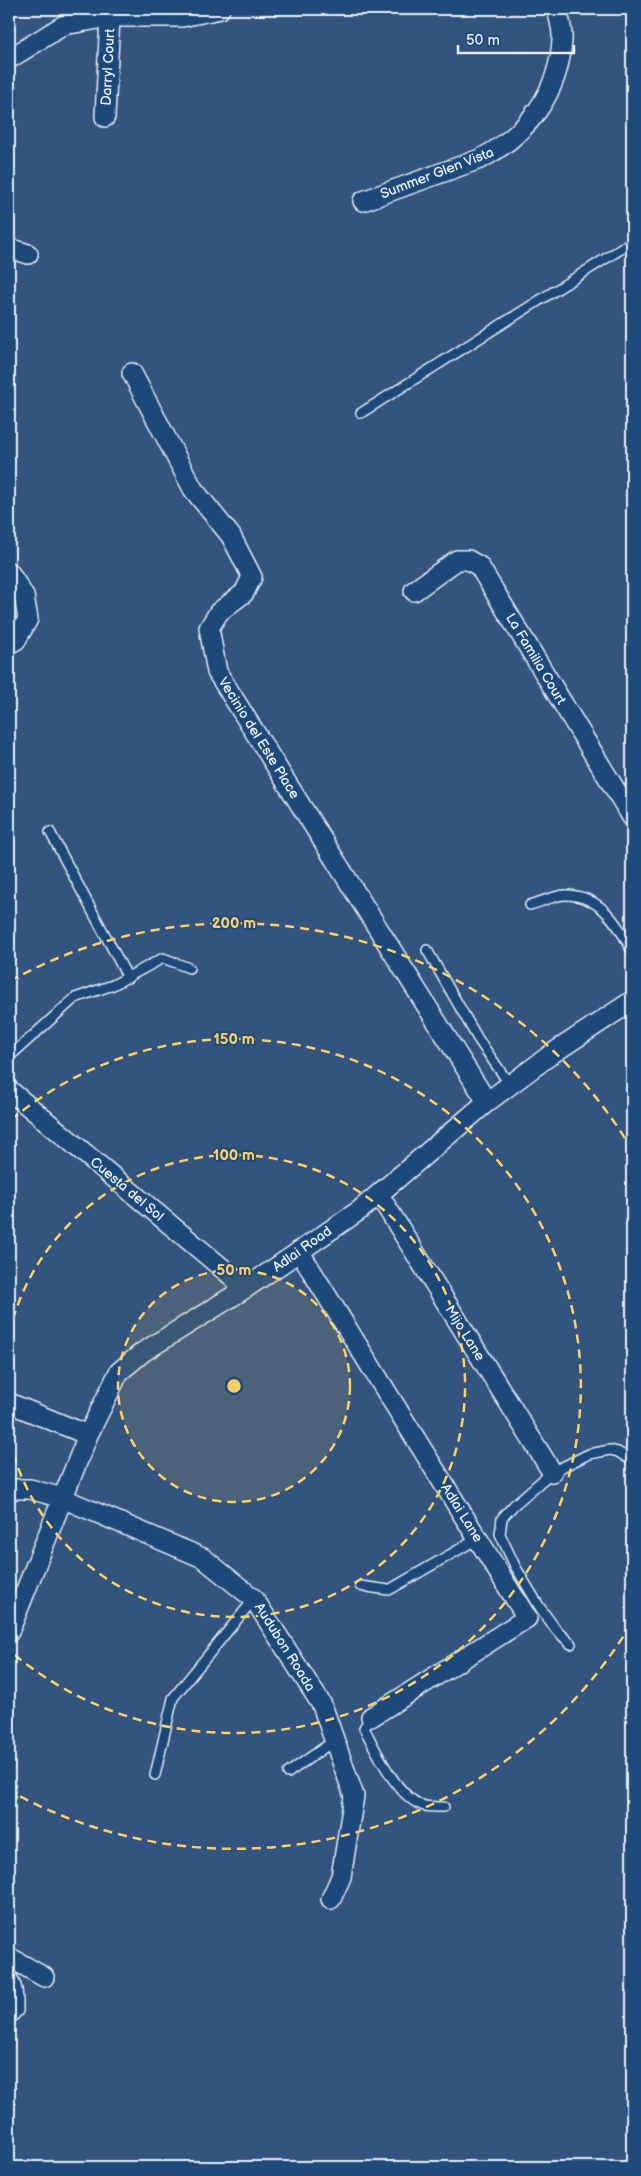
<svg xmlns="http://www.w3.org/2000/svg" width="641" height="2176" font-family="'Balsamiq Sans',sans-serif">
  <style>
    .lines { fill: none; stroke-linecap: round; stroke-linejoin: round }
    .service-casing { stroke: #e8f1f8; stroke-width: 12 }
    .minor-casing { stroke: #e8f1f8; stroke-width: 22 }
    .service { stroke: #1f4a7a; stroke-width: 9 }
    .minor { stroke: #1f4a7a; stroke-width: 19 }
    .ring { fill: none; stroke: #ffd166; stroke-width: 2.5; stroke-dasharray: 9 6 }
    .labels { text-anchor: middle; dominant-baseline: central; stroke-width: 4; stroke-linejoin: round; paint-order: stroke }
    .street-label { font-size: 14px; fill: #e8f1f8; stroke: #1f4a7a }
    .centre { fill: #ffd166; stroke: #1f4a7a; stroke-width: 2.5 }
    .ring-label { font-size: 15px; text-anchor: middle; font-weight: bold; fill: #ffd166; stroke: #1f4a7a; stroke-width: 4; stroke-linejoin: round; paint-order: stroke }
  </style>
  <rect width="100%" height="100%" fill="#33547e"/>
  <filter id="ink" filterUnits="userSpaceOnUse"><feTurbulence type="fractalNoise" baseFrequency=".02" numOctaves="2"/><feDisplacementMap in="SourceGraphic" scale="10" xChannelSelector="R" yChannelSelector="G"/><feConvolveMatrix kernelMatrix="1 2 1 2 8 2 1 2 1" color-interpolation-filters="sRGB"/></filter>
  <g filter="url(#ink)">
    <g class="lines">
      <defs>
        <path id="service" d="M361,413l271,-171
          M50,832l78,146
          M530,905c11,-3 23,-9 34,-10 35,-1 54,28 68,56
          M427,950l51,89 32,46
          M9,1057l66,-59 38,-13 50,-27 26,10
          M360,1586l29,4 88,-51
          M571,1644l-14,-13 -18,-25 -24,-40 -15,-32 2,-16 12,-13 38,-33 37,-18 21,-4 8,2 14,9
          M371,1717l-7,11c12,22 34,72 61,78 6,1 13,1 19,1
          M288,1773l47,-33
          M155,1775l18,-77 81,-99
          M9,1973c10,11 9,24 9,38l-9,10"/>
        <path id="minor" d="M9,59l55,-34 46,-8h72l38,-8
          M105,117l5,-100
          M363,201l117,-42c47,-24 79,-66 82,-119 1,-10 -3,-22 -5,-31
          M9,248l19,6
          M132,373l61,116 38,47 21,41 -8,16 -25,19 -10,16 8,44 270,430
          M9,572l15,24 4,23 -12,21 -7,4
          M414,591l43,-31h11l11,6 153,251
          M9,1090l237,198
          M379,1195l173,277
          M299,1251l228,367 -156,99
          M9,1403l79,32
          M9,1489h21l32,9 141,60 51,41 68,106 32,91 -13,81 -10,22
          M9,1632l79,-197 31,-63 24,-20 103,-64 114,-78 127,-108 66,-49 79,-52
          M9,1957l35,20"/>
      </defs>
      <!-- service casing -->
      <use href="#service" class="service-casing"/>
      <!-- minor casing -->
      <use href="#minor" class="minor-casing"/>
      <!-- service -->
      <use href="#service" class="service"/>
      <!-- minor -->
      <use href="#minor" class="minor"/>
    </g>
  </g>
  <!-- distance rings -->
  <circle cx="234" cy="1386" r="116" fill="#ffd166" fill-opacity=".12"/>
  <g class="ring">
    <circle cx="234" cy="1386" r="116"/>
    <path d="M9 1334A231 231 0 1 1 9 1438"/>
    <path d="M11 1120A347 347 0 1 1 11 1652"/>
    <path d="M631 1624A463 463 0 0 1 10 1791M10 981A463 463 0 0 1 631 1148"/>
  </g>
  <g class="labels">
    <!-- street labels -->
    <g class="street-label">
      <text transform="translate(108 67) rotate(-87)">Darryl Court</text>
      <text transform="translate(437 173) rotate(-21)">Summer Glen Vista</text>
      <text transform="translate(536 659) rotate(59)">La Familia Court</text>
      <text transform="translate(259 738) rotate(58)">Vecinio del Este Place</text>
      <text transform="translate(127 1189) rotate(40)">Cuesta del Sol</text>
      <text transform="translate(302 1249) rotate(-35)">Adlai Road</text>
      <text transform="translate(465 1333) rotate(58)">Mijo Lane</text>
      <text transform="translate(462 1513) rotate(58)">Adlai Lane</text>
      <text transform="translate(285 1647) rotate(58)">Audubon Roada</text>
    </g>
  </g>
  <circle cx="234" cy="1386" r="8" class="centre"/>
  <g class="ring-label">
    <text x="234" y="928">200 m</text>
    <text x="234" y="1044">150 m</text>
    <text x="234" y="1160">100 m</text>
    <text x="234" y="1275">50 m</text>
  </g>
  <!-- margin -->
  <rect width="641" height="2176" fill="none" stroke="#1f4a7a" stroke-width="30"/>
  <rect x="15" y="15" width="611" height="2146" fill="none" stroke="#e8f1f8" stroke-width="2" filter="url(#ink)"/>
  <!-- scale -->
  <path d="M458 45v8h116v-8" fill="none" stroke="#e8f1f8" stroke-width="2.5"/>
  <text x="466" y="45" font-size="15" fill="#e8f1f8" stroke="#1f4a7a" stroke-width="4" paint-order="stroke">50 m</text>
</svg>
